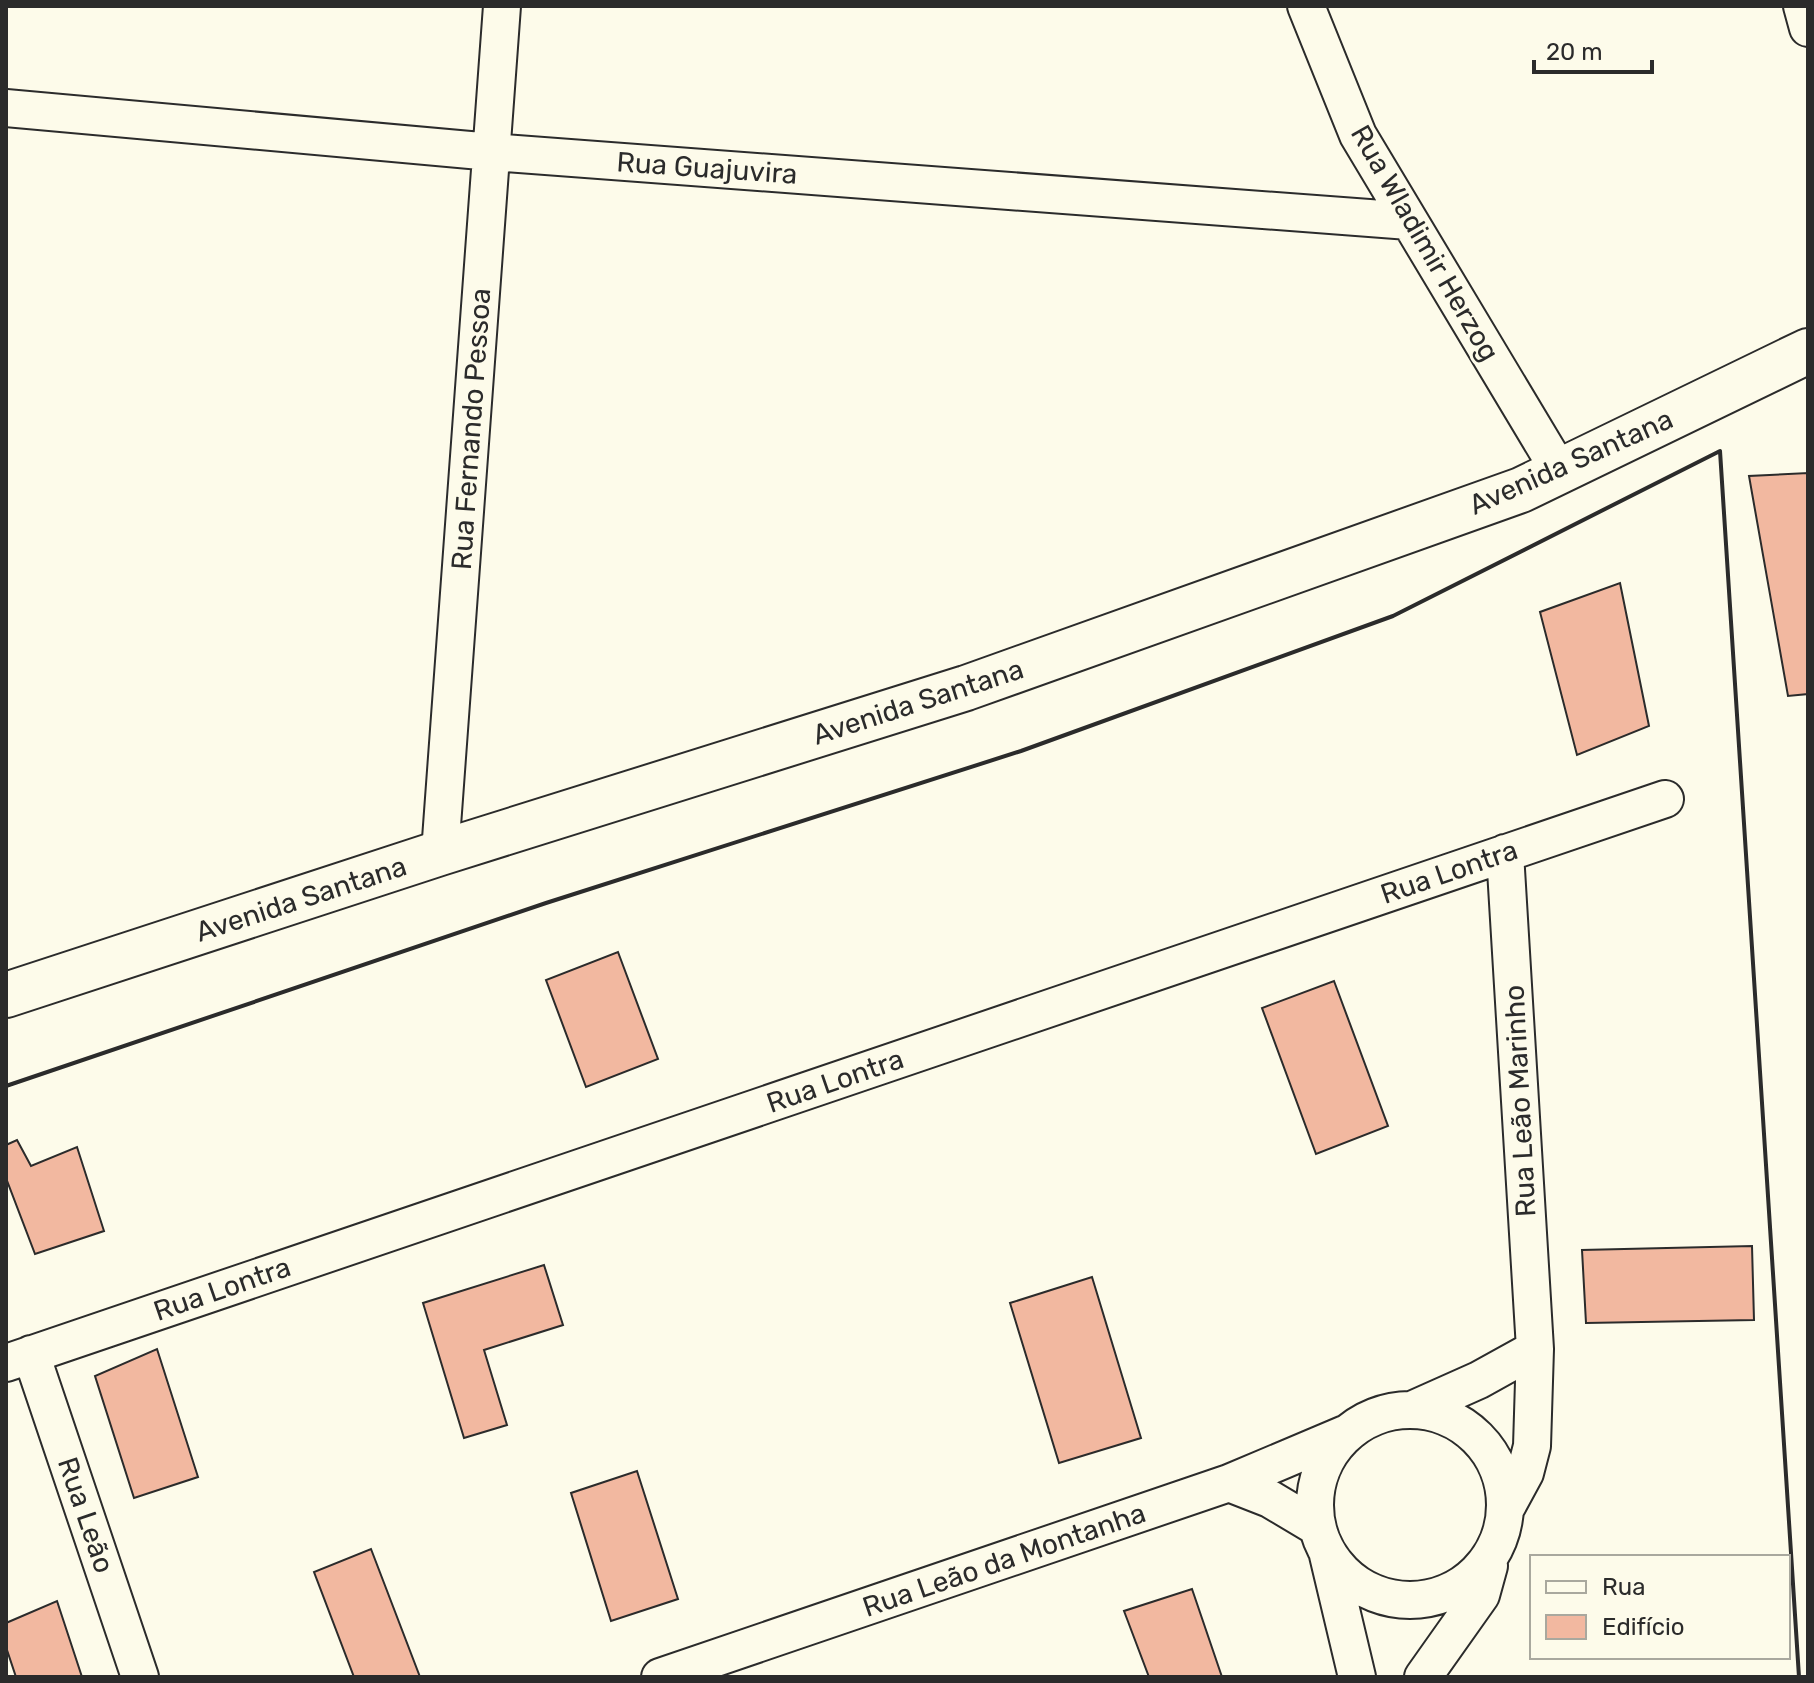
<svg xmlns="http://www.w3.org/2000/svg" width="1814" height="1683" font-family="Rubik,sans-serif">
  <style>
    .building { fill: #f2b8a0; stroke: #2b2b2b; stroke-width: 2 }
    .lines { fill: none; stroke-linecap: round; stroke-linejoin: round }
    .street-casing { stroke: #2b2b2b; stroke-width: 40 }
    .secondary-casing { stroke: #2b2b2b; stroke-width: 48 }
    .street { stroke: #fdfbea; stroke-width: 36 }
    .secondary { stroke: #fdfbea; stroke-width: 44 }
    .wall { stroke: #2b2b2b; stroke-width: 4 }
    .labels { text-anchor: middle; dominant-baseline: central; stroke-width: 6; stroke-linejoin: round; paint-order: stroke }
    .street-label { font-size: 28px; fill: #2b2b2b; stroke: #fdfbea }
  </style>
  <rect width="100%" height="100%" fill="#fdfbea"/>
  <!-- building -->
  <path class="building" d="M1808,473v221l-20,2 -39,-220z
    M1620,583l29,143 -72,29 -37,-143z
    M618,952l40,107 -72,28 -40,-107z
    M1334,981l54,145 -72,28 -54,-146z
    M17,1140l14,26 46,-19 27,84 -69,23 -29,-76v-33z
    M1752,1246l2,74 -168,3 -4,-73z
    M544,1265l19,60 -79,25 23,75 -43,13 -41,-135z
    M1092,1277l49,161 -82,25 -49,-160z
    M157,1349l41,128 -64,21 -39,-122z
    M637,1471l41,128 -67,22 -40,-128z
    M371,1549l49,128h-66l-40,-105z
    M1192,1589l30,88h-73l-25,-66z
    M57,1601l25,76h-66l-10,-30v-24z"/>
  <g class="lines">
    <defs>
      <path id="street" d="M1306,6l52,129 202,337
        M1802,6l6,22
        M6,108l486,44 917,69
        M440,853l62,-847
        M1505,853l30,496 -3,97 -7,27 -19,35
        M31,1354l109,323
        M6,1363l1659,-564
        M1414,1409l65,-29 56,-31
        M1315 1505a95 95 0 1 1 190 0a95 95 0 1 1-190 0Z
        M1229,1483l41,16 47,28
        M1328,1555l29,122
        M660,1677l569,-194 116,-49
        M1423,1677l58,-82 8,-29"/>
      <path id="secondary" d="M6,995l434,-142 526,-165 555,-198 287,-139"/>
    </defs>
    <!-- street casing -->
    <use href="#street" class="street-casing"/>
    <!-- secondary casing -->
    <use href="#secondary" class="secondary-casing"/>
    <!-- street -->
    <use href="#street" class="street"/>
    <!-- secondary -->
    <use href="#secondary" class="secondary"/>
    <!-- wall -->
    <path class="wall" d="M6,1086l540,-183 475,-152 372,-135 327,-165 79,1226"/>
  </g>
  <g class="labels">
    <!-- street labels -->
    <g class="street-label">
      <text transform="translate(707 168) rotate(4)">Rua Guajuvira</text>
      <text transform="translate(1425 243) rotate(60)">Rua Wladimir Herzog</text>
      <text transform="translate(471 429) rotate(-86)">Rua Fernando Pessoa</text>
      <text transform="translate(1571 462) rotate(-24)">Avenida Santana</text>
      <text transform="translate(918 702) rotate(-18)">Avenida Santana</text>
      <text transform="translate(1449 872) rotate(-19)">Rua Lontra</text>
      <text transform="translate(301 899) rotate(-18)">Avenida Santana</text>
      <text transform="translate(835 1081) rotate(-19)">Rua Lontra</text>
      <text transform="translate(1520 1101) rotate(-93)">Rua Leão Marinho</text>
      <text transform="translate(222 1289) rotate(-19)">Rua Lontra</text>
      <text transform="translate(86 1515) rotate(71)">Rua Leão</text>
      <text transform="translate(1004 1560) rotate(-19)">Rua Leão da Montanha</text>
    </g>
  </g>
  <!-- border -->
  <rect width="1814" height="1683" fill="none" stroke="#2b2b2b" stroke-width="16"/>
  <!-- legend -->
  <rect x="1530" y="1555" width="260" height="104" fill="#fdfbea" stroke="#a9a89e" stroke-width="2"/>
  <rect x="1546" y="1581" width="40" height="12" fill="#fdfbea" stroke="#a9a89e" stroke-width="2"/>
  <text x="1602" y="1595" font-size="24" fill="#2b2b2b">Rua</text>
  <rect x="1546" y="1615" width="40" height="24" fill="#f2b8a0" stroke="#a9a89e" stroke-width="2"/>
  <text x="1602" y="1635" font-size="24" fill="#2b2b2b">Edifício</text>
  <!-- scale -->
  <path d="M1534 60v12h118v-12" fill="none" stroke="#2b2b2b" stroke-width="4"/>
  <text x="1546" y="60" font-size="24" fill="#2b2b2b" stroke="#fdfbea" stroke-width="6" paint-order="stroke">20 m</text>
</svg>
